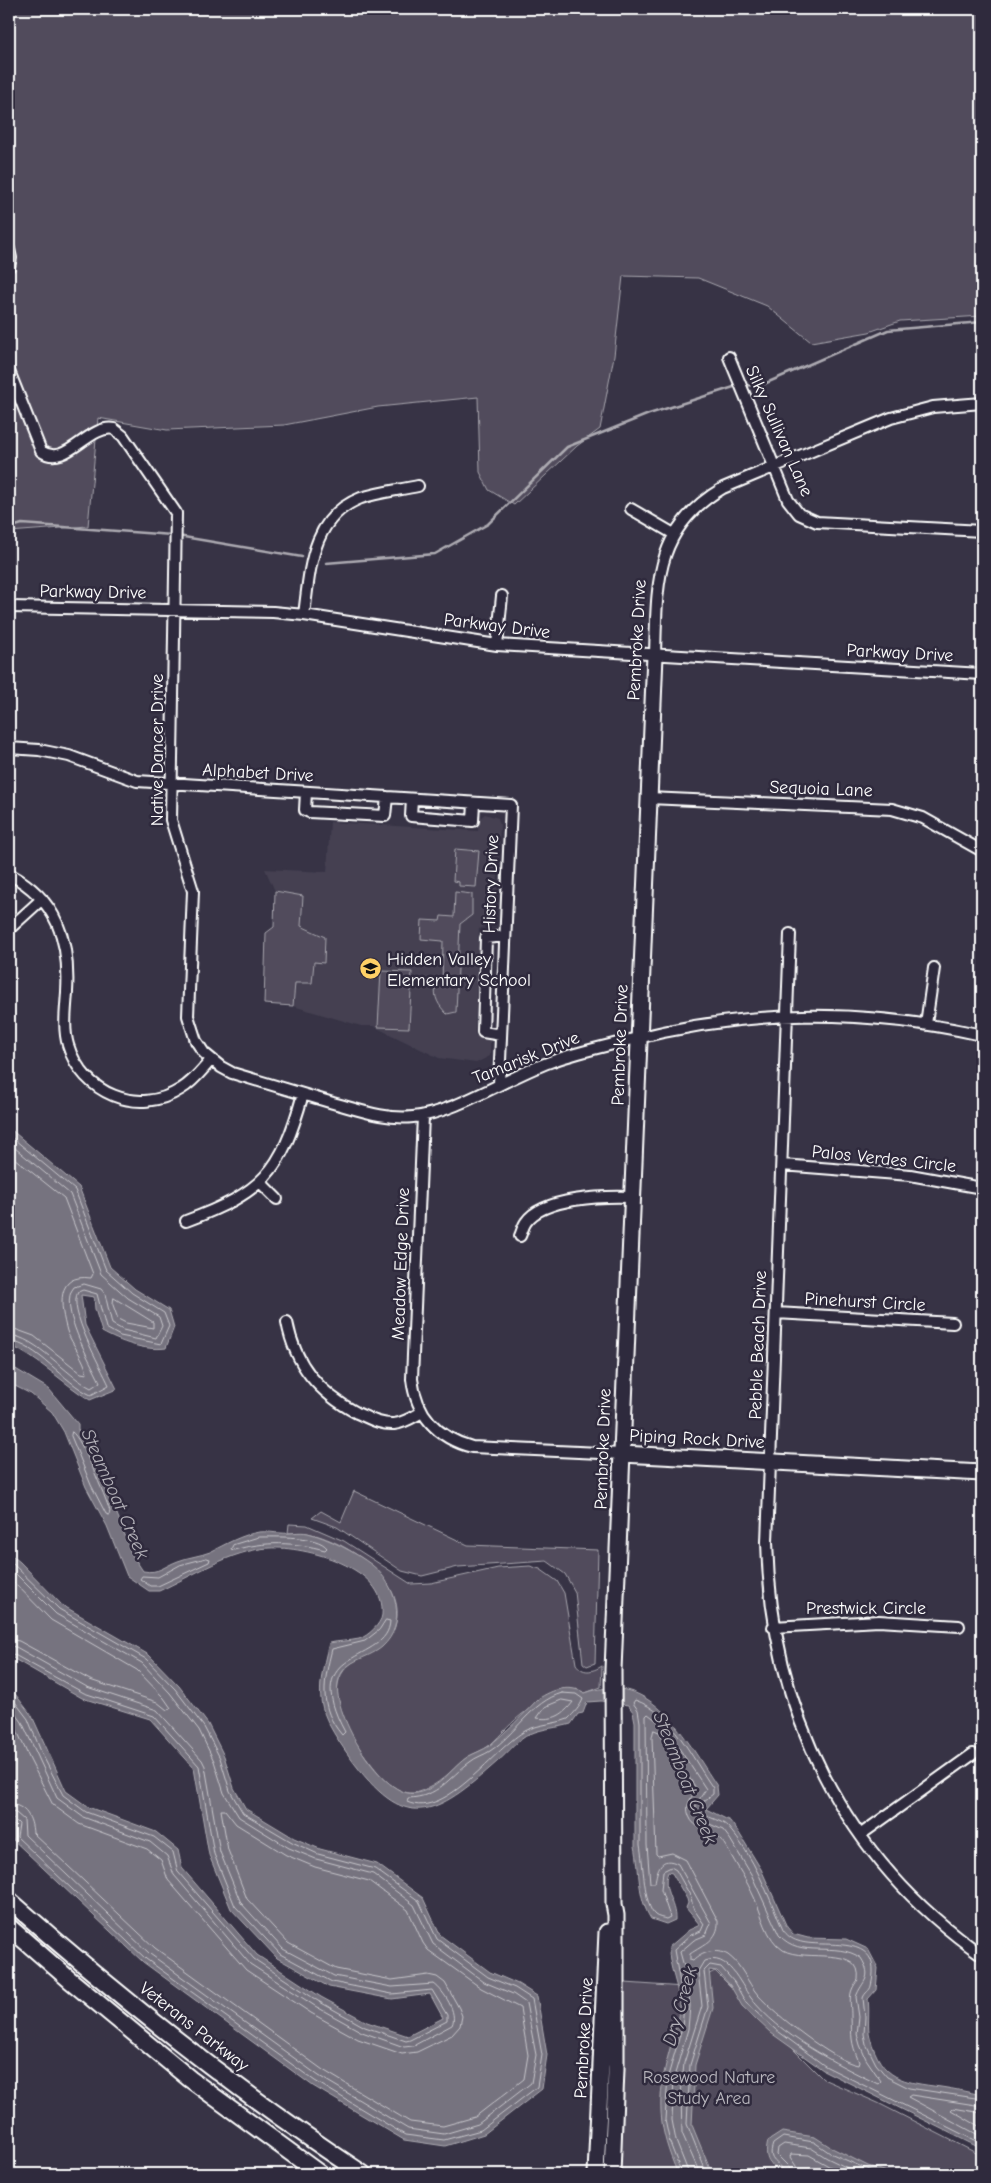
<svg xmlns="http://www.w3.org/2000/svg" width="991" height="2183" font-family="'Comic Neue',sans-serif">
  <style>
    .built { fill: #444051 }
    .green { fill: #514c5c; stroke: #a8a6ae }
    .water { fill: #76737f; stroke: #adabb2 }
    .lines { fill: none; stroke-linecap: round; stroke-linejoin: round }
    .shore { stroke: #c8c7cc; stroke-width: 1 }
    .stream { stroke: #adabb2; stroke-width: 2.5 }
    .street-casing { stroke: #fff; stroke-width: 14 }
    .secondary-casing { stroke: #fff; stroke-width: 19 }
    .primary-casing { stroke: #fff; stroke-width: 20 }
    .street { stroke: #2f2a3d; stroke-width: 10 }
    .secondary { stroke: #2f2a3d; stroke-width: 15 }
    .primary { stroke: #2f2a3d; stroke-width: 16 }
    .labels { text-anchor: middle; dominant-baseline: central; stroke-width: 5; stroke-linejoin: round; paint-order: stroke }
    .street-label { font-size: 18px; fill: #fff; stroke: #2f2a3d }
    .poi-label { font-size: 18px; fill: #fff; stroke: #2f2a3d; text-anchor: start }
    .park-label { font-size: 18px; fill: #b9b7be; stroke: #2f2a3d }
    .water-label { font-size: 19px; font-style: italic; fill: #b4b2b9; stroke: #2f2a3d }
  </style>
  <rect width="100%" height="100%" fill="#373345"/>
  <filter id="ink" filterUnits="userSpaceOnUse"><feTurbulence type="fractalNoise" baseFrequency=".02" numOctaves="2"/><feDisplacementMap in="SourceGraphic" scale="10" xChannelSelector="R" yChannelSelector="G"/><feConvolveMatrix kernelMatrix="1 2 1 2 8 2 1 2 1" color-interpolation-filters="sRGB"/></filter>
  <g filter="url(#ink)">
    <!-- built -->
    <path class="built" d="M485,814l13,4 2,7 -4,97 -17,7 -4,106 15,5v16l-14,7 -37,-5 -66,-32h-12l-68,-20 -29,-2 2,-71 8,-6 1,-36 -10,-22 62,3 3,-50 148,9 1,-12z"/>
    <!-- green -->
    <path class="green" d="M9,9h973v307l-82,5 -31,11 -58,10 -44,-36 -69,-28 -75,-2 -9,80 -14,73 -23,17 -63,59 -25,-15 -9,-18 -2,-75 -100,10 -94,18 -117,5 -69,-12 -10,108 -79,6z
      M455,849l24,2 -3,36 -17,-1v-4l-6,-1z
      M275,891l28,5 -2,30 24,11 -1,26 -10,-1 -2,21h-17l-2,23 -29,-2 2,-71 8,-6z
      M455,892l17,2v21l-12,9 -4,88 -9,2c-8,-8 -14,-17 -11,-28l6,-1 1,-44 -22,-2 1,-19 18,1 1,-5 13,1z
      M381,971l31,1 -3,56 -31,-1z
      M354,1491l114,54 130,5 -3,113 -8,3 -4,-3 -8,-71 -10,-18 -18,-13 -89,6 -36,9 -20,-5 -65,-44 -25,-9 9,-7 20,11z
      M289,1524l18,1 37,16 67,43 20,-1 67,-15 32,-2 10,3 17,12 7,12 12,71c7,10 16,8 26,2l-1,21 -16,6 -8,-4c-16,7 -37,12 -52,23 -13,9 -23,22 -35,33 -7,6 -17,8 -24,13 -16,13 -27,28 -48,34 -16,5 -32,-10 -41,-21 -18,-22 -45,-57 -39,-87 5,-29 44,-29 55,-53 22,-47 -48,-91 -86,-98 -6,-1 -13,0 -19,0z
      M715,1971l108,108 55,24 104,53v18h-364l7,-191 59,4z"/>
    <!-- water -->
    <path class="water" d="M9,1128l70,59 31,80 25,22 34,21 5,17 -8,21c-21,3 -46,-6 -64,-16l-7,-23 -1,-12 -13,-2 4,30 32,64 -27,11c-28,-17 -51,-42 -81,-55z
      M9,1365l40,24 29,35v6l15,25 28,69 10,29 12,18c16,3 21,-5 35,-10 10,-4 22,-5 32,-9 16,-8 31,-17 49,-20 8,-1 15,1 22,1 9,1 18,-2 27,0 20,5 47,19 64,32 24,19 36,59 10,82 -15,13 -40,12 -44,36 -6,30 45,118 79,110 26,-6 34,-26 52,-37 6,-3 14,-6 20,-10 17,-14 34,-31 49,-47 15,-10 31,-15 47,-6 67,-24 101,47 132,93l1,9 -12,14 24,12 9,12 22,36 26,58 6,7 15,4 38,1 22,10 10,19 -2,22 -8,9c2,13 -1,28 2,38 11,43 33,45 71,50 14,2 27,5 41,8v54l-159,-79 -52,-37 -29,-27 -12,-21 -13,-14 -8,-1 4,38 -18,57 -3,60 20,49h-34c-20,-46 -22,-73 -9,-122 4,-16 9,-28 10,-45 1,-20 -11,-40 -10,-60l20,-17 11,-5 -14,-17 2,-5 -1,-4 -15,-26 -4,-1c-7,18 8,30 7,48l-9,4 -15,-5c-14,-22 -11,-48 -16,-73v-124l-2,-10 -5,-7 -27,-4 -14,1 -4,11 -5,1 -7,10c-13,4 -28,4 -41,10 -13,6 -21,18 -32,27 -64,57 -93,73 -149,-5 -33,-47 -34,-59 -20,-113 9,-2 21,-2 30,-4 9,-3 22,-15 23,-24 5,-48 -77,-69 -113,-67 -37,2 -77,28 -110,43h-10l-22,-15 -20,-50 -21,-39 -22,-55 -12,-20 -21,-18 -22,-11z
      M9,1553l11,9 42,43 87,50 30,31 29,38 16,32 10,32 12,21 48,29 26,11 57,15 46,34 17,37 50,37 28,12 19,12 10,59 -5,34 -58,45 -39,12 -41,-6 -91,-54 -170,-124 -134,-126 5,-10 -5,-5v-135l23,30 34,75 22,16 68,25 22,18 4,18 75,87 64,42 46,25 41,14 35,-18 -13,-24 -38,5 -63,-12 -52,-29 -46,-49 -22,-54 -15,-87 -44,-49 -68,-21 -73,-42z
      M782,2132l33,5 17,11 36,18 26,8h-114c-12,-11 -16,-16 -12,-33z"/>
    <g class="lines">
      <!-- shore -->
      <path class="shore" d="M9,1135l66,55 31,80 26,23 32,20 5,13 -8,18 -41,-8 -14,-8 -9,-34 -14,-4 -5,2c-11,17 23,75 31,93l-18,10c-27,-12 -54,-51 -82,-54
        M9,1143l61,51 31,80 27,24 31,19 3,9 -6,12 -33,-8 -11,-6 -7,-30 -4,-5 -17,-5 -10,3c-17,19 17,75 26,95l-9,6c-26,-13 -54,-51 -82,-53
        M9,1154l55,44 29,76 -2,4c-36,-5 -31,28 -24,53 5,14 18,28 20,43l-6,-1 -47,-37 -25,-9
        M114,1298l39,24v6l-27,-5 -8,-4 -5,-14z
        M72,1432c10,6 33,65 38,79l-1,4 -3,-1 -15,-29 -20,-49z
        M259,1537c16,0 59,-2 68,11l-2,2c-31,-8 -60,-9 -91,0l-3,-1 2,-4z
        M207,1558l3,1 -1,3 -51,24h-8l-10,-7 2,-3 16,1 22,-12z
        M9,1560l50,49 87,50 29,30 29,38 16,31 10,33 13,22 49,29 26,12 57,15 44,32 18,38 51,38 27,11 17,11 10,56 -5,32 -56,43 -37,10 -39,-5 -90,-54 -169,-122 -129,-122 2,-13 -5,-5 -5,-1
        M9,1567l47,47 86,49 28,30 29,37 15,31 10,32 15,24 50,31 27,11 57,15 41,31 19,39 51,38 29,12 13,9 10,52 -5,28 -53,41 -34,10 -36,-5 -89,-53 -169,-122 -125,-119 -1,-15 -8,-7 -7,-2
        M9,1577l42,43 86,50 27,28 7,10 -4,2 -10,-8 -67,-22 -71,-39 -10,-2
        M386,1620l4,1c-2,44 -93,24 -45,111l-3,3c-24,-28 -18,-54 -10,-86l33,-8 14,-11z
        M9,1646l7,1 71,40 70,23 45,50 3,6 15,86 21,51 42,46 51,27 58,11 42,-3c10,7 24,29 18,41l-39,21 -9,1 -42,-15 -47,-26 -65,-42 -76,-89 -7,-19 -17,-14 -67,-25 -26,-19 -35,-76 -13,-18
        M9,1652l75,41 70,23 45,50 15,88 21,52 45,48 52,28 60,12 40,-4 15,25v6l-37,19 -4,1 -41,-14 -47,-26 -64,-42 -76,-87 -5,-20 -19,-15 -68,-25 -23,-17 -21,-41 -14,-35 -19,-25
        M562,1693l14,1 7,5c-3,8 -9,14 -15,20 -13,5 -28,5 -41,11 -32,16 -80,90 -120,72l1,-4c31,-1 40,-20 62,-36 6,-5 14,-7 20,-11 26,-17 41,-49 72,-58z
        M562,1700l11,2c-9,12 -19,19 -36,16l8,-11z
        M9,1717l6,9 15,34 23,45 26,19 68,25 14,11 7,20 78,90 65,43 47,26 44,15 15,-2 35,-17 8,-9 2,-10 -3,-8 -14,-25 -8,-6 -9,-2 -36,5 -56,-11 -48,-26 -41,-44 -19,-49 -7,-40h4l11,14 50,31 29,12 54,14 39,29 15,33 5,7 53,38 39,20 8,47 -4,24 -49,38 -32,9 -33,-4 -87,-52 -168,-122 -122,-115c-1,-15 -7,-28 -24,-29
        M654,1730l5,2 37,56c-3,9 -12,16 -7,28 5,14 21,13 30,22 4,3 6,8 9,12 9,16 19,31 26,47 8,17 12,42 29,53 22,13 80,-6 75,30 -11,13 -7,21 -7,36 1,22 -1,24 8,46l-1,3c-25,-4 -83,-51 -100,-70 -11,-13 -16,-30 -30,-40 -12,-7 -26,-3 -35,6l-3,-1v-6c13,-9 29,-14 28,-33l-32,-61 -14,-7 -14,3 -2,-2 -4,-116z
        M982,2106l-71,-11 -3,2 74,40
        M982,2113l-29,-5 -2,2 31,18
        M682,2174l-12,-31 -5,-23 3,-44 14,-48 2,-23 -10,-55 17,-15 10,-4 3,-7 -11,-16 -2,-11 -15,-27 -5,-3 -8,4 -2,19 9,27 -4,2c-3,-1 -9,-2 -11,-4 -11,-9 -12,-55 -15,-70v-123l-2,-12 -5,-7 2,-3c38,13 56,57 78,88v6l-9,7 -2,11c7,7 20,8 26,15 26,29 40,68 55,103 4,5 8,9 15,11 25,9 87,-11 73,45 -1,5 -6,6 -8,12l2,19 -1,17 2,10 10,20 11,13 22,11 73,11
        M689,2174l-13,-33 -4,-21 2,-43 14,-48 2,-23 -2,-25 -8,-29 14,-12 12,-5 5,-12 -33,-59c-17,-9 -21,5 -23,19h-5l-3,-38 -1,-129 2,-2 17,13 41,62 -10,15v11l7,6 20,9 7,9 21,35 28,61c22,25 56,5 82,23 13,21 1,22 -5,39l3,20 -2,17 3,11 6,14 15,22 -3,3c-42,-20 -99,-49 -127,-86 -12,-15 -22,-46 -47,-37l-6,10 4,35 -18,57 -3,32 1,38 18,41
        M707,2174l-20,-50 3,-59 18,-58 -4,-36 6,-6 11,2 13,15 12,21 29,26 50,37 157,78
        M783,2174c-2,-14 -17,-10 -10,-30l10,-7 31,5 16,11 48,21
        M790,2174l-2,-8 -11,-11 1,-7 6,-4 27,4 16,10 33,16
        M797,2174l-1,-8 -6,-9 1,-3 18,1 34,19"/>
      <!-- stream -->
      <path class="stream" d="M743,386l21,-2 124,-54 94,-8
        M9,528l13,-4 150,11
        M178,536l124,21
        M326,563l109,-9 53,-30 79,-77 82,-33 88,-28"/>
      <defs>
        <path id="street" d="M9,249l2,9 -2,9
          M729,357l59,143 11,14 18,8 165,9
          M9,371l32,80c25,18 47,-27 73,-22l9,7 53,77 -5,307 22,71 -5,125 8,25 8,12 17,14 11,6c34,10 68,20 101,30 26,7 53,17 80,14 42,-4 95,-40 137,-55 24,-9 49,-14 75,-21 121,-32 235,-33 357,-6
          M631,509l43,25
          M9,607l264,5 31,3 193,30 485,29
          M304,615c6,-46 7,-98 57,-117 18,-6 38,-8 57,-12
          M497,645l5,-49
          M655,655c2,-71 -1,-127 68,-167l168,-70 42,-11 49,-4
          M9,748l30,2 30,6 68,25 374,24 -12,279
          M306,792l-1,18 4,2 76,4 2,-19
          M649,798l243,11 31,9 59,33
          M412,799l-1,17 62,5 1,-18
          M9,874c48,25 61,67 58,118 -1,17 -4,36 1,53 14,48 70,72 113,44 12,-7 21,-19 30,-29
          M9,929l33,-30
          M790,934l-23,608c4,168 76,316 215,413
          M926,1024l8,-56
          M501,1035l-18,-3 3,-94 19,-2
          M423,1116l-11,263c4,35 25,59 60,68l150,7
          M782,1165l128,10 72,13
          M260,1182l17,17
          M186,1221c77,-29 95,-48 117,-127
          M520,1236c2,-4 3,-10 6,-14 17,-25 80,-26 106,-25
          M776,1313l177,10
          M287,1322c8,43 32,71 70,91 12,5 23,12 37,11 10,-1 19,-7 28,-12
          M773,1627l106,-6 80,5
          M860,1835l113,-81"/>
        <path id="secondary" d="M622,1454l360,19
          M596,2174l11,-242
          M612,2174l4,-105v-154l-2,-11 -1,-234 42,-1015"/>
        <path id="primary" d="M9,1900c112,99 229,192 354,274
          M9,1927l61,53 120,99 130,95"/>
      </defs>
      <!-- street casing -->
      <use href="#street" class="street-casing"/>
      <!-- secondary casing -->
      <use href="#secondary" class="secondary-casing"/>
      <!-- primary casing -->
      <use href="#primary" class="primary-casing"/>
      <!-- street -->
      <use href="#street" class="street"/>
      <!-- secondary -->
      <use href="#secondary" class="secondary"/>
      <!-- primary -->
      <use href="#primary" class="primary"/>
    </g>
  </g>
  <!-- icons -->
  <defs>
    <symbol id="school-disc" viewBox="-11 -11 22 22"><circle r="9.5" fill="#ffd166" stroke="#2f2a3d"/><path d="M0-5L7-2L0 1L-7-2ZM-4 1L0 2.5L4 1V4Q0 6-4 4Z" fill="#111"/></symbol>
  </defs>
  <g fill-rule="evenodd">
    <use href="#school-disc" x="358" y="956" width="25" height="25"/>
  </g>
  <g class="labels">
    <!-- street labels -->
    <g class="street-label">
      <text transform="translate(779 431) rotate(66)">Silky Sullivan Lane</text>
      <text transform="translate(93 592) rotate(1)">Parkway Drive</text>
      <text transform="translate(497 626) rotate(7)">Parkway Drive</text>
      <text transform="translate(637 640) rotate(-87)">Pembroke Drive</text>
      <text transform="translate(900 653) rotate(3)">Parkway Drive</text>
      <text transform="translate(157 750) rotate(-90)">Native Dancer Drive</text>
      <text transform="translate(258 773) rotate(3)">Alphabet Drive</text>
      <text transform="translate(821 789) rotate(2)">Sequoia Lane</text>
      <text transform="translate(491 884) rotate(-88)">History Drive</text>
      <text transform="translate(620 1045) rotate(-88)">Pembroke Drive</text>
      <text transform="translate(526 1058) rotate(-22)">Tamarisk Drive</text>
      <text transform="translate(884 1159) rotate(6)">Palos Verdes Circle</text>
      <text transform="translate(401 1264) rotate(-88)">Meadow Edge Drive</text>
      <text transform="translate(865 1302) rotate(3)">Pinehurst Circle</text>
      <text transform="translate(758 1345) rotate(-88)">Pebble Beach Drive</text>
      <text transform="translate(697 1439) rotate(3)">Piping Rock Drive</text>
      <text transform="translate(603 1449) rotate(-88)">Pembroke Drive</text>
      <text x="866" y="1608">Prestwick Circle</text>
      <text transform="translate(194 2027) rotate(38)">Veterans Parkway</text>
      <text transform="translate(584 2038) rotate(-87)">Pembroke Drive</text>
    </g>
    <!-- poi labels -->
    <g class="poi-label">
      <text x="387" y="959">Hidden Valley<tspan x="387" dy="21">Elementary School</tspan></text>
    </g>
    <!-- park labels -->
    <g class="park-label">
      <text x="709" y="2077">Rosewood Nature<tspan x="709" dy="21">Study Area</tspan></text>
    </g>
    <!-- water labels -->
    <g class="water-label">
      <text transform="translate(115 1494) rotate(66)">Steamboat Creek</text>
      <text transform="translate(685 1778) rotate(68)">Steamboat Creek</text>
      <text transform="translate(680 2006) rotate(-74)">Dry Creek</text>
    </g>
  </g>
  <!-- margin -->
  <rect width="991" height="2183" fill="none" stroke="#2f2a3d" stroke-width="30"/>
  <rect x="15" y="15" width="961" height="2153" fill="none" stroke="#fff" stroke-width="2" filter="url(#ink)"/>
</svg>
